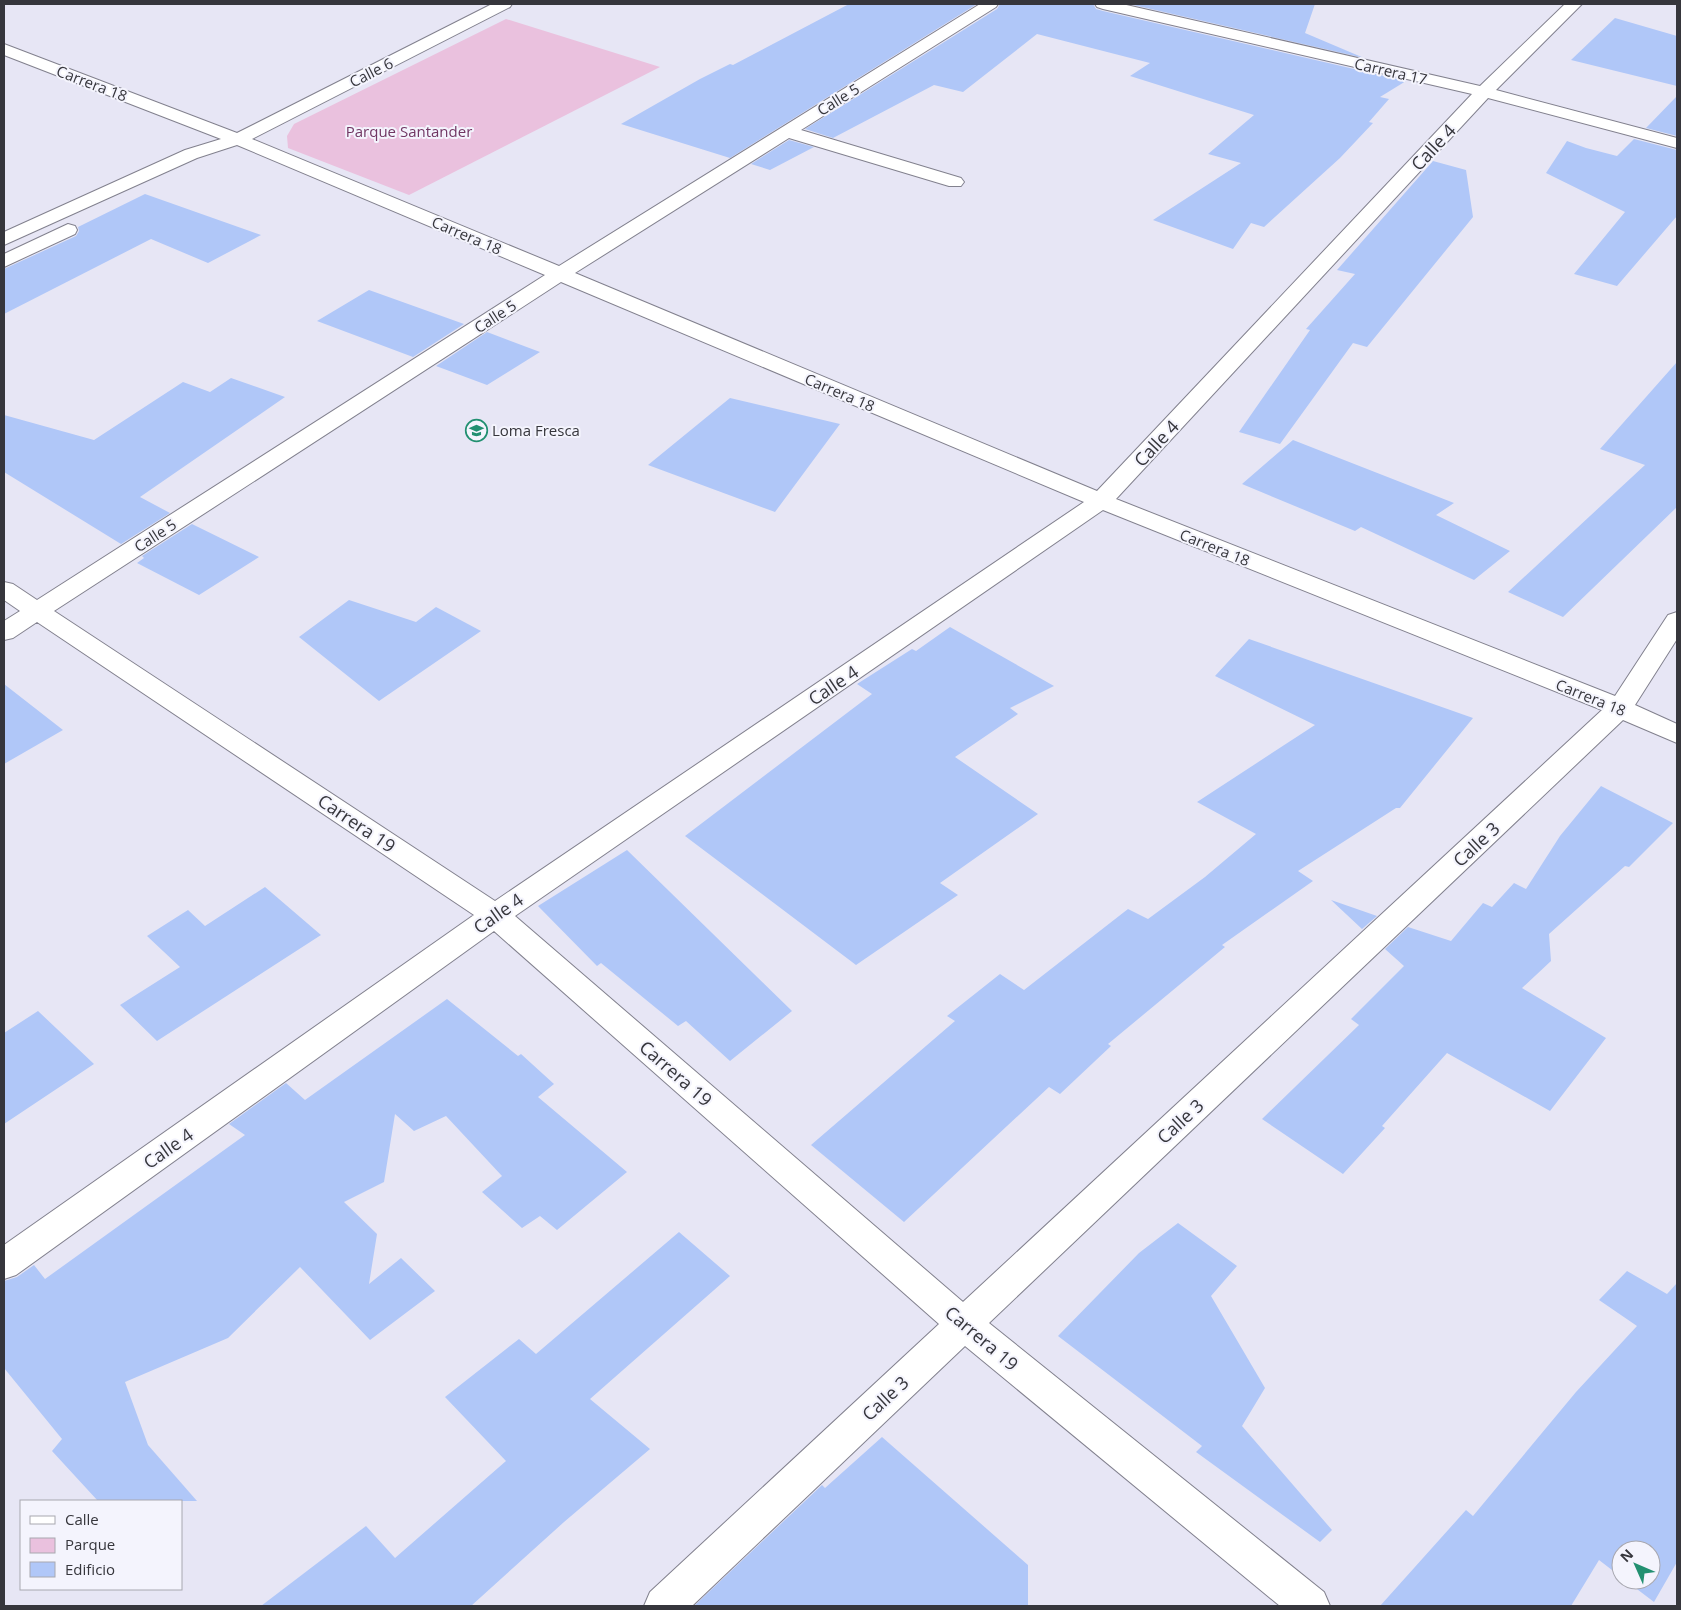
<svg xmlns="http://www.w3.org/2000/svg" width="1681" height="1610" font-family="'Open Sans',sans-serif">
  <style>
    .green { fill: #eac1de }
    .building { fill: #b0c7f8 }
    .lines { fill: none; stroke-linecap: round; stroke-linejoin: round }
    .minor-casing { stroke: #82818e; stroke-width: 2 }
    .minor { fill: #fff; fill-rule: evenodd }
    .labels { text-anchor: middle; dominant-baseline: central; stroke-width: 4; stroke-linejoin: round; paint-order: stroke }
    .far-street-label { font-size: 15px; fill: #36363c; stroke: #f4f4fd }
    .far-park-label { font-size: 15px; fill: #713663; stroke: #f4f4fd }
    .far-poi-label { font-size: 15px; fill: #36363c; stroke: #f4f4fd; text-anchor: start }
    .street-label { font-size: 18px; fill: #36363c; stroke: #f4f4fd }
  </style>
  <rect width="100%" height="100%" fill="#e7e6f5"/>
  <!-- green -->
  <path class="green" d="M506,19l154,48 -251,128 -121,-47 -1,-12 7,-12z"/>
  <!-- building -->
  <path class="building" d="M849,4h128l-247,154 -109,-34 79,-45 30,-15 3,1z
    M1000,4h93l3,5 7,2 303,70 -26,16 9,2 -20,23 4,1 -33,35 -76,69 -13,-4 -18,26 -80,-29 88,-57 -33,-9 46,-39 -124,-39 20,-13 -113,-29 -74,58 -29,-7 -101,53 -28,-9 192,-120z
    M1129,4h186l-10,29 59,25z
    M1615,18l62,18v50l-106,-26z
    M1677,96v40l-31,-8z
    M1634,139l43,11v66l-60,70 -43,-12 51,-62 -79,-39 21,-32 19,7 31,8z
    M789,140l25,7 -44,23 -19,-6z
    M1433,161l33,9 7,47 -106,130 -14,-4 -73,101 -41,-12 71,-102 -4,-1 49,-55 -18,-4z
    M145,194l116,41 -53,28 -57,-24 -147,75v-45l72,-33 3,-5 -1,-4z
    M369,290l95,34 -51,33 -96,-36z
    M487,332l53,20 -53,33 -51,-19z
    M1677,362v145l-114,110 -55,-25 137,-127 -45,-16z
    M231,378l54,19 -145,100 30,16 -49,31 -117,-72v-57l90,25 89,-58 27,10z
    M730,398l110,26 -65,88 -127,-47z
    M1293,440l161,63 -18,12 74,36 -36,29 -113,-53 -6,4 -113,-47z
    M192,524l67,33 -60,38 -62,-32 7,-5 -2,-2z
    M349,600l67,22 20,-15 45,24 -102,70 -80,-64z
    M950,627l104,59 -44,22 8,6 -63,43 83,57 -98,69 18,12 -102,70 -171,-129 187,-142 -15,-10 55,-35 4,2z
    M1249,639l224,79 -73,90h-4l-98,63 15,10 -91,64 3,2 -117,97 3,2 -51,48 -11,-7 -145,135 -93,-77 144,-124 -8,-5 53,-42 24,16 104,-81 20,10 57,-42 51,-43 -59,-32 118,-77 -100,-49z
    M4,684l59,46 -59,34z
    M1601,786l72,37 -44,44 -4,-1 -76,68 2,27 -29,27 84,50 -56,73 -103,-58 -65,73 3,2 -42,46 -81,-55 97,-94 -8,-6 53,-53 -19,-17 23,-22 43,14 32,-38 9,4 22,-24 12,6 34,-53z
    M627,850l165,161 -62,50 -44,-40 -8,5 -77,-63 -4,3 -59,-60z
    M265,887l56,48 -164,106 -37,-36 60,-38 -33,-31 41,-26 17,16z
    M1331,900l46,16 -15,13z
    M447,999l71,57 3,-2 33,30 -16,13 89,75 -70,58 -17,-14 -18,12 -40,-36 20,-16 -56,-60 -32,15 -19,-17 -11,68 -40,20 33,32 -8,50 32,-26 34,33 -65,49 -70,-73 -72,71 -103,44 23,63 49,56h-99l-46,-50 10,-12 -58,-71v-87l13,-4 17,-12 11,14 200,-144 -16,-11 57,-41 19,17z
    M38,1011l56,53 -90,60v-91z
    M1178,1223l59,43 -26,30 54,92 -23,38 90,104 -12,12 -124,-90 6,-6 -144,-110 81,-83z
    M679,1232l51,44 -140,123 60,50 -86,73 -93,84h-210l105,-80 29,32 111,-97 -61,-64 74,-58 17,15z
    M1627,1271l40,23 10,-11v279l-23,40 -29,-22h26v-30h-30v27l-22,-17 -28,46h-191l86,-96 7,6 103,-124 61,-66 -38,-26z
    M882,1437l146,128v41h-334l128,-121 3,3z"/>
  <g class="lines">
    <defs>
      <path id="minor" d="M492,4h20l-2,3 -258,132 307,127 421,-262h18l-2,3 -195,123 160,48 3,4 -3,4h-12l-160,-48 -214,135 522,218 375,-397 -369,-85 -6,-2 -2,-3h27l358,82 85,-82h17l-86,86 181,48v10l-189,-50 -372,401 499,197 53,-81 9,-3v27l-42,66 42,19v19l-54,-23 -634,603 335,269 6,14h-50l-315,-260 -273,260h-48l6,-14 289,-268 -445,-393 -478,344 -12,4v-34l470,-330 -437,-293 -24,16 -9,2v-19l16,-10 -16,-11v-18l9,2 24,16 508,-325 -308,-130 -40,13 -193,87v-13l181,-82 36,-11 -217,-84v-11l233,89zM561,282l523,220 -589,399 -441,-290zM1103,510l499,200 -639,592 -448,-386z
        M68,224l7,2 2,4 -2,4 -71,33v-13z"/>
    </defs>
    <!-- minor casing -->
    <use href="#minor" class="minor-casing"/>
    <!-- minor -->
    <use href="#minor" class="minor"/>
  </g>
  <!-- icons -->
  <defs>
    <symbol id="school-ring" viewBox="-11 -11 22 22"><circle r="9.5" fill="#f4f4fd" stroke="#229071" stroke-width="1.5"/><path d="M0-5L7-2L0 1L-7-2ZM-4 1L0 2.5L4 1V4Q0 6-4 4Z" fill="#229071"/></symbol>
  </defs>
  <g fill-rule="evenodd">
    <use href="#school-ring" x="464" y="418" width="25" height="25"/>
  </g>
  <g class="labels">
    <!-- far-street labels -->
    <g class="far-street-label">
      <text transform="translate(1391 71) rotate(13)">Carrera 17</text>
      <text transform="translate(371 72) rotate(-27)">Calle 6</text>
      <text transform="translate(92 83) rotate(21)">Carrera 18</text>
      <text transform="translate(838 99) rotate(-32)">Calle 5</text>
      <text transform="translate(467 235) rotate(23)">Carrera 18</text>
      <text transform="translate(495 316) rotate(-33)">Calle 5</text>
      <text transform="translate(840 392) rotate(23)">Carrera 18</text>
      <text transform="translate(155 535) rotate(-33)">Calle 5</text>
      <text transform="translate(1215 547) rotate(22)">Carrera 18</text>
      <text transform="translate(1591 697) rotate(22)">Carrera 18</text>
    </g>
    <!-- far-park labels -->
    <g class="far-park-label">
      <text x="409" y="131">Parque Santander</text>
    </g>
    <!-- far-poi labels -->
    <g class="far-poi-label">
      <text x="492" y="430">Loma Fresca</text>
    </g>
    <!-- street labels -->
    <g class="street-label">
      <text transform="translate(1433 147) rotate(-47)">Calle 4</text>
      <text transform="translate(1156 443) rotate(-47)">Calle 4</text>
      <text transform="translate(833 685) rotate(-34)">Calle 4</text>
      <text transform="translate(357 823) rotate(34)">Carrera 19</text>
      <text transform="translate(1476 844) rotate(-43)">Calle 3</text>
      <text transform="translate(498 913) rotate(-35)">Calle 4</text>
      <text transform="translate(676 1073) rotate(41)">Carrera 19</text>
      <text transform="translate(1180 1121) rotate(-43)">Calle 3</text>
      <text transform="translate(168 1148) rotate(-35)">Calle 4</text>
      <text transform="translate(982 1338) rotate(40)">Carrera 19</text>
      <text transform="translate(885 1398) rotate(-43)">Calle 3</text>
    </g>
  </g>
  <!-- border -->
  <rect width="1681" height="1610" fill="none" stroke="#36363c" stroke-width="10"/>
  <!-- legend -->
  <rect x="20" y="1500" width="162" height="90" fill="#f4f4fd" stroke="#a8a8b0"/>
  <rect x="30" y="1516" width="25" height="8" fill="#ffffff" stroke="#a8a8b0"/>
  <text x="65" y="1525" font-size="15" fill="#36363c">Calle</text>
  <rect x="30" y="1538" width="25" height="15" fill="#eac1de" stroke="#a8a8b0"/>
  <text x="65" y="1550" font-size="15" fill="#36363c">Parque</text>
  <rect x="30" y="1562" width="25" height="15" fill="#b0c7f8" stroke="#a8a8b0"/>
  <text x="65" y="1575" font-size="15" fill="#36363c">Edificio</text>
  <!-- north arrow -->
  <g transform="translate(1636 1565) rotate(315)"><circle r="24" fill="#f4f4fd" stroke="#a8a8b0"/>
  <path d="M0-4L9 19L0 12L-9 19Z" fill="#229071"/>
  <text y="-8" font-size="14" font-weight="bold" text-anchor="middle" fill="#36363c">N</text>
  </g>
</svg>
